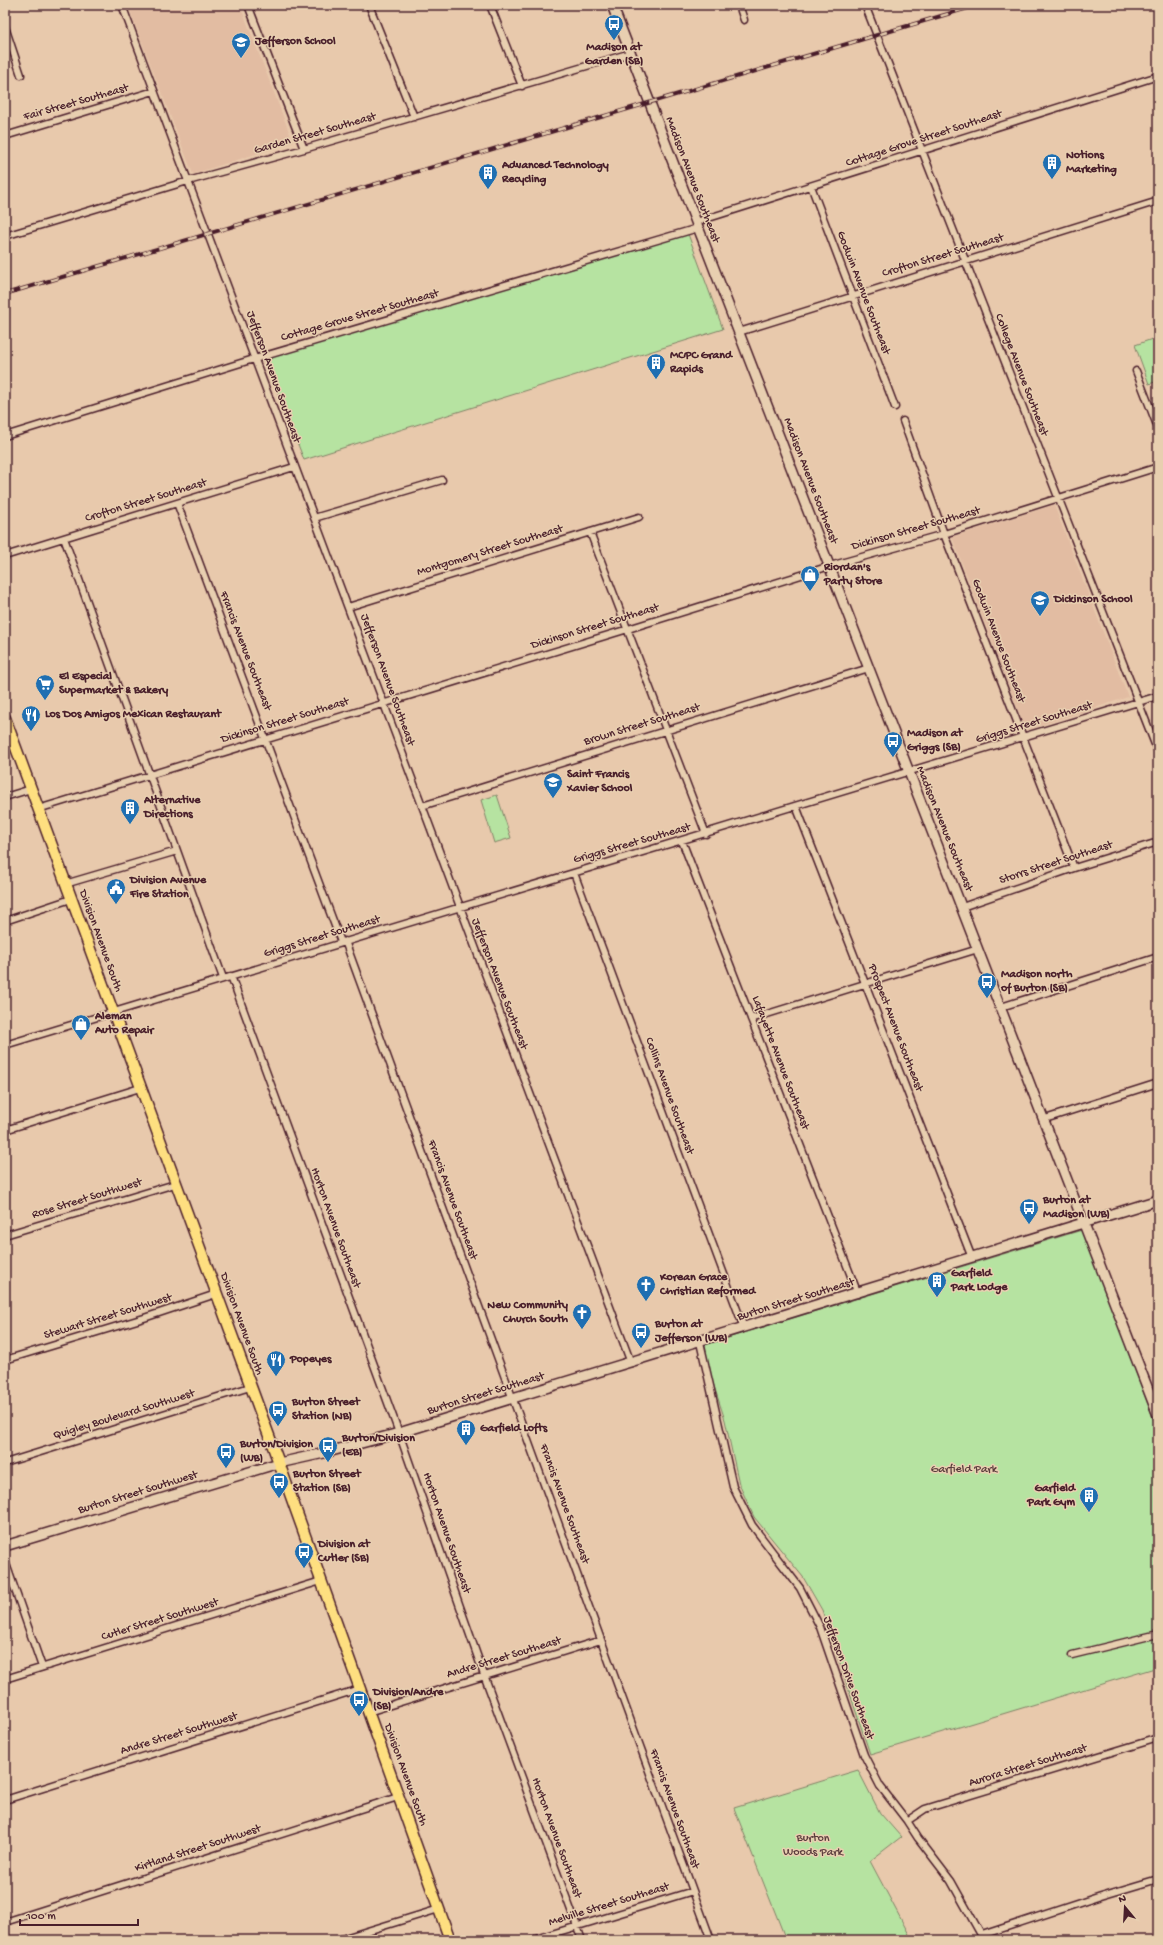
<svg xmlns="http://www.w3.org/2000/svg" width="1163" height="1945" font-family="'Gochi Hand',sans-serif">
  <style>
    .built { fill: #e2bca2 }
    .green { fill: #b6e3a1; stroke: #808166 }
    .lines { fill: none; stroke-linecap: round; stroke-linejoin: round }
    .street-casing { stroke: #4a1f2b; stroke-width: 9 }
    .secondary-casing { stroke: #4a1f2b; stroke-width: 12 }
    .primary-casing { stroke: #4a1f2b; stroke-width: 13 }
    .street { stroke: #e8cfb0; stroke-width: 6 }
    .secondary { stroke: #e8cfb0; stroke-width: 9 }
    .primary { stroke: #fedf80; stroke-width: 10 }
    .rail-casing { stroke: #4a1f2b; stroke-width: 4 }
    .rail { stroke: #e8cfb0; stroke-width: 2.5; stroke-dasharray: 8; stroke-linecap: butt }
    .labels { text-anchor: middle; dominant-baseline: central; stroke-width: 3; stroke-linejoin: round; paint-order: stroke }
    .poi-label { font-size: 12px; font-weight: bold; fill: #4a1f2b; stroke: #e8cfb0; text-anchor: start }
    .street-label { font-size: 12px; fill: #4a1f2b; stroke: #e8cfb0 }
    .park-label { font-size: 12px; fill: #5a3c3d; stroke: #e8cfb0 }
  </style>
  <rect width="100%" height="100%" fill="#e8c9ac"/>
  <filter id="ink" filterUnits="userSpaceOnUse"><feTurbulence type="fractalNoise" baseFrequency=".025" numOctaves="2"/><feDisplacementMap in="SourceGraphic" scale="8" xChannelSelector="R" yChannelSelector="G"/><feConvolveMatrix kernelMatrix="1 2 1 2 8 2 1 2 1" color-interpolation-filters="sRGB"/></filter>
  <g filter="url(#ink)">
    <!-- built -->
    <path class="built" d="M141,5h99l53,137 -100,32 -64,-165z
      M1054,505l74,192 -102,33 -74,-193z"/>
    <!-- green -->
    <path class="green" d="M688,234l35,95 -419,131 -39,-101z
      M1158,337v44l-9,3 -14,-39z
      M497,795l14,43 -17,5 -13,-43z
      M1082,1230l76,201v236l-288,87 -48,-144 -19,-33 -49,-60 -15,-33 -14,-64 -24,-74z
      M858,1770l22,43 21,24 -31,24 42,79h-126l-52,-132z"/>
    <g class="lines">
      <defs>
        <path id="street" d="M122,5l509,1358
          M248,5l56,144
          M369,5l45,112
          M490,5l32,81
          M739,5l5,15
          M865,5l293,747
          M5,27l16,48
          M5,136l149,-45
          M811,186l84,221
          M696,222l462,-146
          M5,236l183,-55 116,-32 327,-96
          M739,332l416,-130
          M1136,371l22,57
          M903,421l41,113 130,334
          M5,436l239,-74 454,-134
          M177,503l164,439
          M314,518l128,-38
          M590,532l116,302
          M64,538l159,440
          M5,556l289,-89
          M348,607l291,-90
          M5,797l26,-8
          M422,806l447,-138
          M796,806l176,452
          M38,809l590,-180 202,-63 114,-32 214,-67
          M682,841l176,453
          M574,873l170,455
          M65,884l112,-33
          M962,907l112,-39 84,-26
          M5,921l66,-22
          M345,941l366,999
          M231,976l168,457 85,242 98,265
          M1001,1007l157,-50
          M751,1019l227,-70
          M5,1045c384,-118 769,-231 1153,-349
          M1045,1119l113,-36
          M5,1130l135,-42
          M5,1235l170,-51
          M700,1342l33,145 19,38 48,63 20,39 44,128 16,31 27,35 11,17 33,43 33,59
          M5,1360l139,-42 72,-24
          M5,1463l245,-76
          M5,1561l37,106
          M1072,1655l86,-21
          M5,1679l316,-98
          M368,1712l233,-72
          M5,1800l354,-111
          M907,1821l18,-12 233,-71
          M5,1922l393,-125
          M982,1935l119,-39 57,-17
          M338,1940l101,-31
          M532,1940l161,-49"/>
        <path id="secondary" d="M612,5l546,1410
          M5,1546l274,-83 45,-10 75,-20 759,-233"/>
        <path id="primary" d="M5,718l274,745 171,477"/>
      </defs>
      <!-- street casing -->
      <use href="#street" class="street-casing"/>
      <!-- secondary casing -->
      <use href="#secondary" class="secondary-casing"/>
      <!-- primary casing -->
      <use href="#primary" class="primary-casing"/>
      <!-- street -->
      <use href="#street" class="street"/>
      <!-- secondary -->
      <use href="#secondary" class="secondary"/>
      <!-- primary -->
      <use href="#primary" class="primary"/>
      <defs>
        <path id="rail" d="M5,294l973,-289"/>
      </defs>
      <!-- rail casing -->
      <use href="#rail" class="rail-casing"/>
      <!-- rail -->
      <use href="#rail" class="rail"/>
    </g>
  </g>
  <!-- icons -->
  <defs>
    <symbol id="bus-pin" viewBox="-11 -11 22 30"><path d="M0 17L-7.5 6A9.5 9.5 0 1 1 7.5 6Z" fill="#1f6fb2" stroke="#e8cfb0"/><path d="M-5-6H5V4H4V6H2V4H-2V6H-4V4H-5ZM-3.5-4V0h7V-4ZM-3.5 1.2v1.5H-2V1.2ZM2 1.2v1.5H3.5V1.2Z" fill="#fff"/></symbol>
    <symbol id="school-pin" viewBox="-11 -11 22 30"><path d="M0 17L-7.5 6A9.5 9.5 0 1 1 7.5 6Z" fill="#1f6fb2" stroke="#e8cfb0"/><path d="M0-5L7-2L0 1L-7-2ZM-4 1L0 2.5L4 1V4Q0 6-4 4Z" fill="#fff"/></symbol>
    <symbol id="building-pin" viewBox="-11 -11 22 30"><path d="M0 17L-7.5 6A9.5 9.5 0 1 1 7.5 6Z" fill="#1f6fb2" stroke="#e8cfb0"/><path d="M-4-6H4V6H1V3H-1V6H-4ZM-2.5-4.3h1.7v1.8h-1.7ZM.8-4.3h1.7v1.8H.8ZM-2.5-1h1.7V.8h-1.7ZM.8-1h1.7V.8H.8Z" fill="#fff"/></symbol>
    <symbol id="shop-pin" viewBox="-11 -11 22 30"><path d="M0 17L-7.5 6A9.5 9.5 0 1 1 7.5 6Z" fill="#1f6fb2" stroke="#e8cfb0"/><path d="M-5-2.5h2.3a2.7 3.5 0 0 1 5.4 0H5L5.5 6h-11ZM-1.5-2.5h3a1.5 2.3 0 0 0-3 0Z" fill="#fff"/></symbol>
    <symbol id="supermarket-pin" viewBox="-11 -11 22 30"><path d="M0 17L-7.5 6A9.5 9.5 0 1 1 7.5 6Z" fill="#1f6fb2" stroke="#e8cfb0"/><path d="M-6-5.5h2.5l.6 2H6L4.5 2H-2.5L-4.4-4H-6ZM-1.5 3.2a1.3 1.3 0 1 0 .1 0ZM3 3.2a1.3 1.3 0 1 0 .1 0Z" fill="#fff"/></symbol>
    <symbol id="restaurant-pin" viewBox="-11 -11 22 30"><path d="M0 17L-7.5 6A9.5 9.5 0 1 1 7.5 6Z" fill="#1f6fb2" stroke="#e8cfb0"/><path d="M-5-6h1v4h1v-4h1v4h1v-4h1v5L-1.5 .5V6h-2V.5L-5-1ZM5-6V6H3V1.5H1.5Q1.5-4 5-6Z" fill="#fff"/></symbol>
    <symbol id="civic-pin" viewBox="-11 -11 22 30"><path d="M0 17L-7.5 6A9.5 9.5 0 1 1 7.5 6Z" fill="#1f6fb2" stroke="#e8cfb0"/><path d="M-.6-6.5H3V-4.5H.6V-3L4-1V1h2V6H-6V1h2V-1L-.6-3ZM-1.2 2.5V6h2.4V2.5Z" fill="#fff"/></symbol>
    <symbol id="church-pin" viewBox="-11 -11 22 30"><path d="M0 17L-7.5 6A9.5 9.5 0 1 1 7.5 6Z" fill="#1f6fb2" stroke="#e8cfb0"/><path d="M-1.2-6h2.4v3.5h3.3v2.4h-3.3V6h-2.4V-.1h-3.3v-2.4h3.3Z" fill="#fff"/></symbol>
  </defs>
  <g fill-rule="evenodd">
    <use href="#bus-pin" x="603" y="13" width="22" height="30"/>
    <use href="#school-pin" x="230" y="31" width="22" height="30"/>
    <use href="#building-pin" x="1041" y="152" width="22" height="30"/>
    <use href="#building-pin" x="477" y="162" width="22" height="30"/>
    <use href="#building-pin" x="645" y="352" width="22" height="30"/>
    <use href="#shop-pin" x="799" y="564" width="22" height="30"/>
    <use href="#school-pin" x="1029" y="589" width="22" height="30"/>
    <use href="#supermarket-pin" x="34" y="673" width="22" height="30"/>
    <use href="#restaurant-pin" x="20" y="704" width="22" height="30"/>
    <use href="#bus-pin" x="882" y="730" width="22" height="30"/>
    <use href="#school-pin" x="542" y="771" width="22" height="30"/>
    <use href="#building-pin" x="119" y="797" width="22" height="30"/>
    <use href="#civic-pin" x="105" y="877" width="22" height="30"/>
    <use href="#bus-pin" x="976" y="971" width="22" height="30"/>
    <use href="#shop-pin" x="70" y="1013" width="22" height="30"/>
    <use href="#bus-pin" x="1018" y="1197" width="22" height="30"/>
    <use href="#building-pin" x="926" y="1270" width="22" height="30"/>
    <use href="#church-pin" x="635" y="1274" width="22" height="30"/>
    <use href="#church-pin" x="571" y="1302" width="22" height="30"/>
    <use href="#bus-pin" x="630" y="1321" width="22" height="30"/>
    <use href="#restaurant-pin" x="265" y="1349" width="22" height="30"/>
    <use href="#bus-pin" x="267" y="1399" width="22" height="30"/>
    <use href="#building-pin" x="455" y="1418" width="22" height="30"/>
    <use href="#bus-pin" x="317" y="1435" width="22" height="30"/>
    <use href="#bus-pin" x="215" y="1441" width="22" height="30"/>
    <use href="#bus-pin" x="268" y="1471" width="22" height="30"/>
    <use href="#building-pin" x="1078" y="1485" width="22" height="30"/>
    <use href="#bus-pin" x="293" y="1541" width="22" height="30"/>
    <use href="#bus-pin" x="348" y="1689" width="22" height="30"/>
  </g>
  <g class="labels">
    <!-- poi labels -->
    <g class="poi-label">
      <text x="255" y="42">Jefferson School</text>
      <text x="614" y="48" text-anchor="middle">Madison at<tspan x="614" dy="14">Garden (SB)</tspan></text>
      <text x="1066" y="156">Notions<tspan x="1066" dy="14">Marketing</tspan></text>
      <text x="502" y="166">Advanced Technology<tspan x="502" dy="14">Recycling</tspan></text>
      <text x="670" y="356">MCPC Grand<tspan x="670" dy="14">Rapids</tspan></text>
      <text x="824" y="568">Riordan's<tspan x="824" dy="14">Party Store</tspan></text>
      <text x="1054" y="600">Dickinson School</text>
      <text x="59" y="677">El Especial<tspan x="59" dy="14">Supermarket &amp; Bakery</tspan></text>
      <text x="45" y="715">Los Dos Amigos Mexican Restaurant</text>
      <text x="907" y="734">Madison at<tspan x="907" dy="14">Griggs (SB)</tspan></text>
      <text x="567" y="775">Saint Francis<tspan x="567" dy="14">Xavier School</tspan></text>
      <text x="144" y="801">Alternative<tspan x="144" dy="14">Directions</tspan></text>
      <text x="130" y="881">Division Avenue<tspan x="130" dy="14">Fire Station</tspan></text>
      <text x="1001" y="975">Madison north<tspan x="1001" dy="14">of Burton (SB)</tspan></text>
      <text x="95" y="1017">Aleman<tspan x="95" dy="14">Auto Repair</tspan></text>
      <text x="1043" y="1201">Burton at<tspan x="1043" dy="14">Madison (WB)</tspan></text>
      <text x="951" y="1274">Garfield<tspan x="951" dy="14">Park Lodge</tspan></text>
      <text x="660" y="1278">Korean Grace<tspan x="660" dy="14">Christian Reformed</tspan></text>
      <text x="568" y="1306" text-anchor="end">New Community<tspan x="568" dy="14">Church South</tspan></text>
      <text x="655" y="1325">Burton at<tspan x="655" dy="14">Jefferson (WB)</tspan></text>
      <text x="290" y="1360">Popeyes</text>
      <text x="292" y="1403">Burton Street<tspan x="292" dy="14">Station (NB)</tspan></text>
      <text x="480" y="1429">Garfield Lofts</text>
      <text x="342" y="1439">Burton/Division<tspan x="342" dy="14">(EB)</tspan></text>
      <text x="240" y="1445">Burton/Division<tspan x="240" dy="14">(WB)</tspan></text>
      <text x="293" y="1475">Burton Street<tspan x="293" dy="14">Station (SB)</tspan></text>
      <text x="1075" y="1489" text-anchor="end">Garfield<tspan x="1075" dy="14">Park Gym</tspan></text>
      <text x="318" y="1545">Division at<tspan x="318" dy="14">Cutler (SB)</tspan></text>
      <text x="373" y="1693">Division/Andre<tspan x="373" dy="14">(SB)</tspan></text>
    </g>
    <!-- street labels -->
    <g class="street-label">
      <text transform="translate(76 103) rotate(-16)">Fair Street Southeast</text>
      <text transform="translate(315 134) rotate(-16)">Garden Street Southeast</text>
      <text transform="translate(924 139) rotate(-18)">Cottage Grove Street Southeast</text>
      <text transform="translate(692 180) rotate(69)">Madison Avenue Southeast</text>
      <text transform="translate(943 256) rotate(-17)">Crofton Street Southeast</text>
      <text transform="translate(863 293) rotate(69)">Godwin Avenue Southeast</text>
      <text transform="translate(360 316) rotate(-16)">Cottage Grove Street Southeast</text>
      <text transform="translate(1021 375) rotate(69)">College Avenue Southeast</text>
      <text transform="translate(273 377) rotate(70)">Jefferson Avenue Southeast</text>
      <text transform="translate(810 481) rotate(69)">Madison Avenue Southeast</text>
      <text transform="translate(146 501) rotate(-17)">Crofton Street Southeast</text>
      <text transform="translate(916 529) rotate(-16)">Dickinson Street Southeast</text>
      <text transform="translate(490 551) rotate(-17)">Montgomery Street Southeast</text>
      <text transform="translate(595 627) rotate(-17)">Dickinson Street Southeast</text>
      <text transform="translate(998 641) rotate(69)">Godwin Avenue Southeast</text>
      <text transform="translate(245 651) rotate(69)">Francis Avenue Southeast</text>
      <text transform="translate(387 680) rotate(70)">Jefferson Avenue Southeast</text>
      <text transform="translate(285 721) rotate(-17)">Dickinson Street Southeast</text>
      <text transform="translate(1034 723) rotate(-17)">Griggs Street Southeast</text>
      <text transform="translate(642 725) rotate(-17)">Brown Street Southeast</text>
      <text transform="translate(944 829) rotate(68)">Madison Avenue Southeast</text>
      <text transform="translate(632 844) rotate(-16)">Griggs Street Southeast</text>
      <text transform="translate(1056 863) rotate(-18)">Storrs Street Southeast</text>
      <text transform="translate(322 937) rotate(-17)">Griggs Street Southeast</text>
      <text transform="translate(100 941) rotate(70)">Division Avenue South</text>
      <text transform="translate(499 984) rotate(69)">Jefferson Avenue Southeast</text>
      <text transform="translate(895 1028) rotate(69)">Prospect Avenue Southeast</text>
      <text transform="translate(780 1063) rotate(69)">Lafayette Avenue Southeast</text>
      <text transform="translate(669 1096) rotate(70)">Collins Avenue Southeast</text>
      <text transform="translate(87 1199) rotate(-17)">Rose Street Southwest</text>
      <text transform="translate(452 1200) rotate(70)">Francis Avenue Southeast</text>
      <text transform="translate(335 1228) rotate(70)">Horton Avenue Southeast</text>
      <text transform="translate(796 1300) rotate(-17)">Burton Street Southeast</text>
      <text transform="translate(108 1317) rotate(-17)">Stewart Street Southwest</text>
      <text transform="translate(241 1324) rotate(70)">Division Avenue South</text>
      <text transform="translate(486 1394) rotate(-17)">Burton Street Southeast</text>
      <text transform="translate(124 1415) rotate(-17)">Quigley Boulevard Southwest</text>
      <text transform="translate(138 1493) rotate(-17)">Burton Street Southwest</text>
      <text transform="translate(564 1504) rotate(70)">Francis Avenue Southeast</text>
      <text transform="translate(446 1533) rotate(71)">Horton Avenue Southeast</text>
      <text transform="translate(160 1620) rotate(-17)">Cutler Street Southwest</text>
      <text transform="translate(504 1658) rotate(-17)">Andre Street Southeast</text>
      <text transform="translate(848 1678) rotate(70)">Jefferson Drive Southeast</text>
      <text transform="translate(179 1734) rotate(-17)">Andre Street Southwest</text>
      <text transform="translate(1028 1766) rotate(-17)">Aurora Street Southeast</text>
      <text transform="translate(405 1775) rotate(70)">Division Avenue South</text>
      <text transform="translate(674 1809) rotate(70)">Francis Avenue Southeast</text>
      <text transform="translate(556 1838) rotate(70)">Horton Avenue Southeast</text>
      <text transform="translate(198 1849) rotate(-18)">Kirtland Street Southwest</text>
      <text transform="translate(609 1905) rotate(-17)">Melville Street Southeast</text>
    </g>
    <!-- park labels -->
    <g class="park-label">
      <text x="964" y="1470">Garfield Park</text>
      <text x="813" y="1839">Burton<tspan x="813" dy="14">Woods Park</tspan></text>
    </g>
  </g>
  <!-- margin -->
  <rect width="1163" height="1945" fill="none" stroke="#e8cfb0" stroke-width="20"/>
  <rect x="10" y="10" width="1143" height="1925" fill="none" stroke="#4a1f2b" stroke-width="1.5" filter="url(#ink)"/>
  <!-- north arrow -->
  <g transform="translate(1125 1907) rotate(342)" stroke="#e8cfb0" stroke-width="3" paint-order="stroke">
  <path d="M0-3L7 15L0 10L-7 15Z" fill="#4a1f2b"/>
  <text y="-6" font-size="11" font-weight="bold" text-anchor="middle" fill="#4a1f2b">N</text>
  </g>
  <!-- scale -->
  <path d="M20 1919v6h118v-6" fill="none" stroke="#4a1f2b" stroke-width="2"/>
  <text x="26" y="1919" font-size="12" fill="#4a1f2b" stroke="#e8cfb0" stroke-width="3" paint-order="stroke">100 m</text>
</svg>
